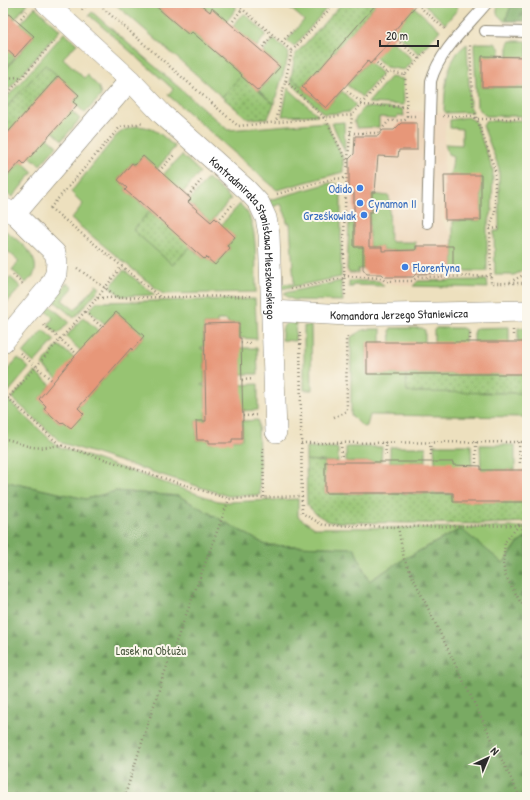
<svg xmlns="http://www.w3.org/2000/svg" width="530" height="800" font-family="'Patrick Hand',sans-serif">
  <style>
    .built { fill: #eed7bb }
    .green { fill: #97c472; stroke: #61784e }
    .forest { fill: url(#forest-firs); stroke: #526a48 }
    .garden { fill: url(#garden-dots); stroke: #61784e }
    .building { fill: #e79779 }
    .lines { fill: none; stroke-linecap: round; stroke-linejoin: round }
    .lane-casing { stroke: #8c8674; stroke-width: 12 }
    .street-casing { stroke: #8c8674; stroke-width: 22 }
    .path { stroke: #8c8674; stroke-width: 2.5; stroke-dasharray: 1 3; stroke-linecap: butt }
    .lane { stroke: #fff; stroke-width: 10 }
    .street { stroke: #fff; stroke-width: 21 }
    .shop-dot { fill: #3f7fe0; stroke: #fbf7ec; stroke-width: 1.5 }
    .labels { text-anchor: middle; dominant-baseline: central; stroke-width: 4; stroke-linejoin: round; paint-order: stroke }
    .shop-label { font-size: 12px; fill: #366cbe; stroke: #fbf7ec; text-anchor: end }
    .street-label { font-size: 12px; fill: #2b2b2b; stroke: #fbf7ec }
    .park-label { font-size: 12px; fill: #4b5940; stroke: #fbf7ec }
  </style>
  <defs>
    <pattern id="forest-firs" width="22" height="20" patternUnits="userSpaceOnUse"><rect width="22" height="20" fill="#79aa64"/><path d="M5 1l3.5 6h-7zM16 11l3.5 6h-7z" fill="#638b53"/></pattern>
    <pattern id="garden-dots" width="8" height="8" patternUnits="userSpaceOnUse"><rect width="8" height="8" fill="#97c472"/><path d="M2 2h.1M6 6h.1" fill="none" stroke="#7b9f5e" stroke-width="1.8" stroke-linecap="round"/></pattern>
  </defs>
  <rect width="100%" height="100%" fill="#fbf7ec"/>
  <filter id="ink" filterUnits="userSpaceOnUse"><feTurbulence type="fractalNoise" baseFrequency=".025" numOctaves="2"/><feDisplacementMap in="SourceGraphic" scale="8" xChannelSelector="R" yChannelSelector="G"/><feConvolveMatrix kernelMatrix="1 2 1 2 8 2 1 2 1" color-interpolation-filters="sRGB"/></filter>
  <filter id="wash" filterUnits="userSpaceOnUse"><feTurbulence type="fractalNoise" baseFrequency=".012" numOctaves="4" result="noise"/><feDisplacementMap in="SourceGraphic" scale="16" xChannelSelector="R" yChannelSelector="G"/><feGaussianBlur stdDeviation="0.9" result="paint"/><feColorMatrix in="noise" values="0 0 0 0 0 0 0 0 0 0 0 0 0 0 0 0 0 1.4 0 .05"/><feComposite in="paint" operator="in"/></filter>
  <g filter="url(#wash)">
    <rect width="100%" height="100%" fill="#ede0be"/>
    <!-- built -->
    <path class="built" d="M364,107l82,6 4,2 -5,13 -3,92 15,24 -1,43 -43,-1 -69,-8 10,-157z"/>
    <!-- green -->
    <path class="green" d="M3,3h23l1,1 -12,15 -12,-11z
      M114,3h38l37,32 3,-3 50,43 -20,22z
      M199,3h33l4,4v2l-9,12 -15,-12 -2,3z
      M284,3h47l-37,44 -7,-6 17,-21z
      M423,3h33l1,7 -12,14z
      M501,3h11l-6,16 3,2h-5l-7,-7v-6z
      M35,7l25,23 -57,66v-23l31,-37 -14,-12z
      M414,7l26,23 -21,24 -25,-23z
      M92,12l136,118 98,-8 17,36v14l-66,18 -109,-95 5,-6 -84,-74z
      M245,14l21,20 -9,13 -24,-21 9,-11z
      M64,33l13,11 -14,14 21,20 3,-3 12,12 2,9 -16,17 -12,-11 6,-7 -34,-30 -42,46v-9z
      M275,40l13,12 1,2 -15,50 -15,-13 21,-24 -17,-15 9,-11z
      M391,40l22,20 -9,10 -18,-3 -13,-12z
      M510,41h17v16h-19v-13z
      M477,43h18l5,6v7h-18v31h45v29h-41l-9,-9 -3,-59v-4z
      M467,44l3,62 3,6 -27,1 -2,-3c1,-18 1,-39 12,-55 2,-4 7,-8 11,-11z
      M368,61l14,13 -20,23 -15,-12z
      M390,77l13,2 1,26 -36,-2z
      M291,78l35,30 16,-17 13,13v2l-6,6 -25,2 -34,-32z
      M288,88l30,27 -36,1z
      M364,107l39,2 1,7 -6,-1 -1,3 -18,-1v10l-22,1 -3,-7z
      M68,108l12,11 -18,21 -12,-11z
      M468,117l7,4 18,49 -1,41 -5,16v44h-30v-2h-4v-48l28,-1v-44l-32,-1c4,-7 3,-12 4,-19l-5,-2 -3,-10 17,1v-16l-12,-1v-8z
      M527,120v149l-13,6h-19l-1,-44h5v-63l-16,-42 3,-5z
      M344,122l1,30 -13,-29z
      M137,126c19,1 24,9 38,21l-18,22 -14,-13 -8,9 -3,-2 -14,17 9,8 -2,2 25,21 -17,19 40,35 17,-18 14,12 2,-2 9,8 15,-17 -3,-2 8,-9 -14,-12 19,-21c3,4 7,7 9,12 9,19 6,54 7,76l-93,2 -92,-75 12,-15 -12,-12 45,-56 8,-6z
      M44,135l13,11 -17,19 -13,-11z
      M182,155l18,17 -20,24 -20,-18z
      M21,161l12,11 -18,22 -3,3 -9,-6v-23l7,6z
      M208,178l23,21 -20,23 -23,-20z
      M330,183l11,2v92l-60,12 -1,-5h14l-4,-61h-3l-1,-7 -5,-12 -9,3 -3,-7z
      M372,194l17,2 1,44 2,2h23l1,8 -34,1v-4h-13v-35h3z
      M349,222l5,1v24h9v22h-5v4h-9l-2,-4z
      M3,229c12,9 41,29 30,47 -2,2 -5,4 -7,7l-14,-13 7,-9 -16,-14z
      M124,270l31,25 -34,1 -11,-9z
      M10,277l11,10 -18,20v-21z
      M487,280l1,8 -75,-2 5,-5z
      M341,281l2,20 -49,-1 -7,-3 -3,-4z
      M349,281h30l5,5 -31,-1v2h-4z
      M67,283l6,5 -11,12 13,10 21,-25 4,3 -26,30 -22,-19z
      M255,299l2,40 -18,-1v-15h-11l-1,-3h-10v4h-13v23h-3v2h3l1,35h-3l-1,1 4,1 1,35h-10l1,19h12v3c11,0 22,-4 33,-4v-18l16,-1 2,75 -32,1 -166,-53 -50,-45 23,-26 16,13 -12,14 7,7 -2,3 17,15 17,-16 53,-60 2,2 11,-14 -28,-24 -11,12 -16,-14 8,-8z
      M49,305l20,17 -11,12 -10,-9 5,-7 -8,-8z
      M83,317l19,17 -18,20 -18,-17z
      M292,320h4l-1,21 -13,-1c0,-11 -1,-15 10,-20z
      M304,326h7l1,64h-8z
      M509,327v15h-35v-12l2,-2z
      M391,328h31l3,2v12l-34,1 -1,-13z
      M436,328h26l4,2 -1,13h-31v-13z
      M518,328h9v14h-9z
      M370,329h11v13l-14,1v31h39l1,18 120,1v24l-157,-2 -3,11 -4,1 -12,-12v-78l12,-7z
      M43,330l12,10 -21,23 -11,-10z
      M58,345l20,16 -18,20 -18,-16z
      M237,348h20l1,26h-21z
      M18,358l11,10 -22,26h-4v-19z
      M258,384v26l-20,1v-26z
      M7,399l50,47 161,55 9,1 71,-3v18l17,11 212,-1v10l-9,6 -15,20 -43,-34 -56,30 -35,22 -15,-33 -88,-3 -87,-49 -63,-5 -30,8 -83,-18v-81z
      M434,445h37l1,26 -37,-9z
      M480,445h35v25h-34z
      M306,447l31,1 1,2v12l-32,-2z
      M346,447h36l-1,15h-35z
      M390,447h36v15h-36z"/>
    <!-- forest -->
    <path class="forest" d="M512,3h15v18h-18l-3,-2z
      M3,481l83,18 30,-8 63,5 87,49 88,3 15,33 35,-22 57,-30 42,34 5,-5 10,-15 9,-6v260h-524z"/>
    <!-- garden -->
    <path class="garden" d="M342,3h35l-59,68 -1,-1 -15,17 -11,-9 4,-23z
      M3,46l12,11 -12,15z
      M45,65l13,11 -55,62v-27z
      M241,76l33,28 -6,14 -20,1 -26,-22z
      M150,211l41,35 -18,19 -40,-35z
      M406,374h121v19l-120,-1z
      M306,460l19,2v31l128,1v8h74v20l-43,2 -155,-2 -13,-8 -9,-9z"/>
    <g id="blocks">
      <!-- building -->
      <path class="building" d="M152,3h47l11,9 2,-4 68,59 -22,24 -17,-15 1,-1 -50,-43 -3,3z
        M377,3h41l-24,28 3,3 -27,30 -2,-3 -42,47 -24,-21 15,-17 1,1z
        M3,9l31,27 -19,21 -12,-11z
        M482,56l45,1v30h-45z
        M58,76l21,19 -6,7 4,3 -53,59 -3,-3 -18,20v-43z
        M401,123h16v27h-18l-1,7 -20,-1 -3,36h-3v20h-3v35h13v4l34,-1v-4h37v27l-37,1 -3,3h-28l-3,-3h-15l-4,-5v-22h-9v-54l-5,-6v-28l5,-5 1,-18h23l5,-6h11z
        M143,156l48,43 -3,3 23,20 4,-4 20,19 -8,9 3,2 -15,17 -9,-8 -2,2 -65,-58v1l-14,-12 2,-2 -9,-8 14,-17 3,2z
        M444,175h37v45h-36z
        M116,312l28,24 -12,14 -1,-2 -53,60 6,6 -13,14 -8,-6 -2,2 -17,-15 2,-3 -7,-7 34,-41z
        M239,323v15h2l1,47 1,36h-1v18h-10v4h-23v-3h-12l-1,-19h10l-2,-97z
        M367,342h160v32h-160z
        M325,462h128v3l28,1v4h46v32h-74v-9h-128z"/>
    </g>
  </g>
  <g filter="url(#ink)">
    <use href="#blocks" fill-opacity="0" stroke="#8c8674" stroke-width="1"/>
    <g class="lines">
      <defs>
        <path id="lane" d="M485,31l42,1
          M427,223l4,-142c9,-31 36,-54 56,-78"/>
        <g id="street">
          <path id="s1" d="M46,3l84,77 32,34 85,76 12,13 7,15 3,16 7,198"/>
          <path d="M3,208l12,6 40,39 2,9 -1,12 -7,13 -46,55"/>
          <path d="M15,214l115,-134"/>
          <path id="s2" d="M272,311l75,4 180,-4"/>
        </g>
      </defs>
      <!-- lane casing -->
      <use href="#lane" class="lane-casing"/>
      <!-- street casing -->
      <use href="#street" class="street-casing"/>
      <!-- path -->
      <path class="path" d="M97,3l141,123 114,-11 37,-43 16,3 22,-25
        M235,3l57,48 -16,71
        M420,7l25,22
        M82,10l6,-7
        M21,18l6,-7
        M233,21l9,-12
        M394,37l25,22
        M282,42l11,-12
        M263,47l10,-12
        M292,51l43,-48
        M374,60l14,14
        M405,75l2,41h9
        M3,78l19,-1
        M286,81l39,37 21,42
        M347,91l15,12
        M3,99l53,-60
        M361,105l46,2
        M443,116h29l5,3 -4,-13 -3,-61
        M527,119h-50l18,51v41l-5,18 1,54h36
        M350,133h28l11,-12 16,-1 2,-4
        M159,171l16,-17
        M277,194l55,-15 14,-1
        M188,196l15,-18
        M50,208l70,-81 23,-4
        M50,208l110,89
        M218,221l16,-18
        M490,229l9,-1
        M77,268l41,29
        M13,275l11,10
        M344,276l37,2 4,3h27l6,-4 73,-1
        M510,282l17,-9
        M291,289l53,-11
        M345,295c-3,-60 1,-120 7,-180
        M251,296l-154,2 -89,100 52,47 169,54 72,-3
        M97,298l25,-32
        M85,312l16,14
        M44,325l33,29
        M513,330v8
        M300,332l2,181 21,12 75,2 129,-2
        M470,339v-8
        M241,343h12
        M20,353l33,28
        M242,380l12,-1
        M3,398h5
        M243,416l14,-1
        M334,417l13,-6 -1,-72 2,-4
        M3,439c9,0 16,5 25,7 10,3 21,1 32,-1
        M385,442l1,15
        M430,442l1,16
        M476,442v24
        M519,442l1,23
        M301,443l226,-1
        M341,443l1,14
        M263,448l1,50
        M519,525l-14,17 -2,21 2,12 16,28 6,4
        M519,525l8,15
        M398,527l6,32 116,238
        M126,797l-1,-2 39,-121 65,-175"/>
      <!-- lane -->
      <use href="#lane" class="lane"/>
      <!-- street -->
      <use href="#street" class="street"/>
    </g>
  </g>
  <!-- markers -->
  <g class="shop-dot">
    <circle cx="360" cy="188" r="4"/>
    <circle cx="360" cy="203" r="4"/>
    <circle cx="364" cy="215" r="4"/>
    <circle cx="405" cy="267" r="4"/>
  </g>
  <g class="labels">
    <!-- shop labels -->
    <g class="shop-label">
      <text x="352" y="188">Odido</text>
      <text x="368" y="203" text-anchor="start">Cynamon II</text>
      <text x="356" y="215">Grześkowiak</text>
      <text x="413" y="267" text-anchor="start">Florentyna</text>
    </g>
    <!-- street labels -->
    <g class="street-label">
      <text stroke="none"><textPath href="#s1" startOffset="319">Kontradmirała Stanisława Mieszkowskiego</textPath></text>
      <text stroke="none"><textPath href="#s2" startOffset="127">Komandora Jerzego Staniewicza</textPath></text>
    </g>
    <!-- park labels -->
    <g class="park-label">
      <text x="151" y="650">Lasek na Obłużu</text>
    </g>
  </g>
  <!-- margin -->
  <rect width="530" height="800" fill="none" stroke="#fbf7ec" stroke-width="16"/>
  <!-- north arrow -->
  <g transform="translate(488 758) rotate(44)" stroke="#fbf7ec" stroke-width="3" paint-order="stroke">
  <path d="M0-3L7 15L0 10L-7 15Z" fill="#2b2b2b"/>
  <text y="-6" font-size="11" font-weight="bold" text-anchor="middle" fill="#2b2b2b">N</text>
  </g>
  <!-- scale -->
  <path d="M380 40v6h58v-6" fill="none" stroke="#2b2b2b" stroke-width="2"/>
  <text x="386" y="40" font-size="12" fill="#2b2b2b" stroke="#fbf7ec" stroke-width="3" paint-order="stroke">20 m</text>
</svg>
